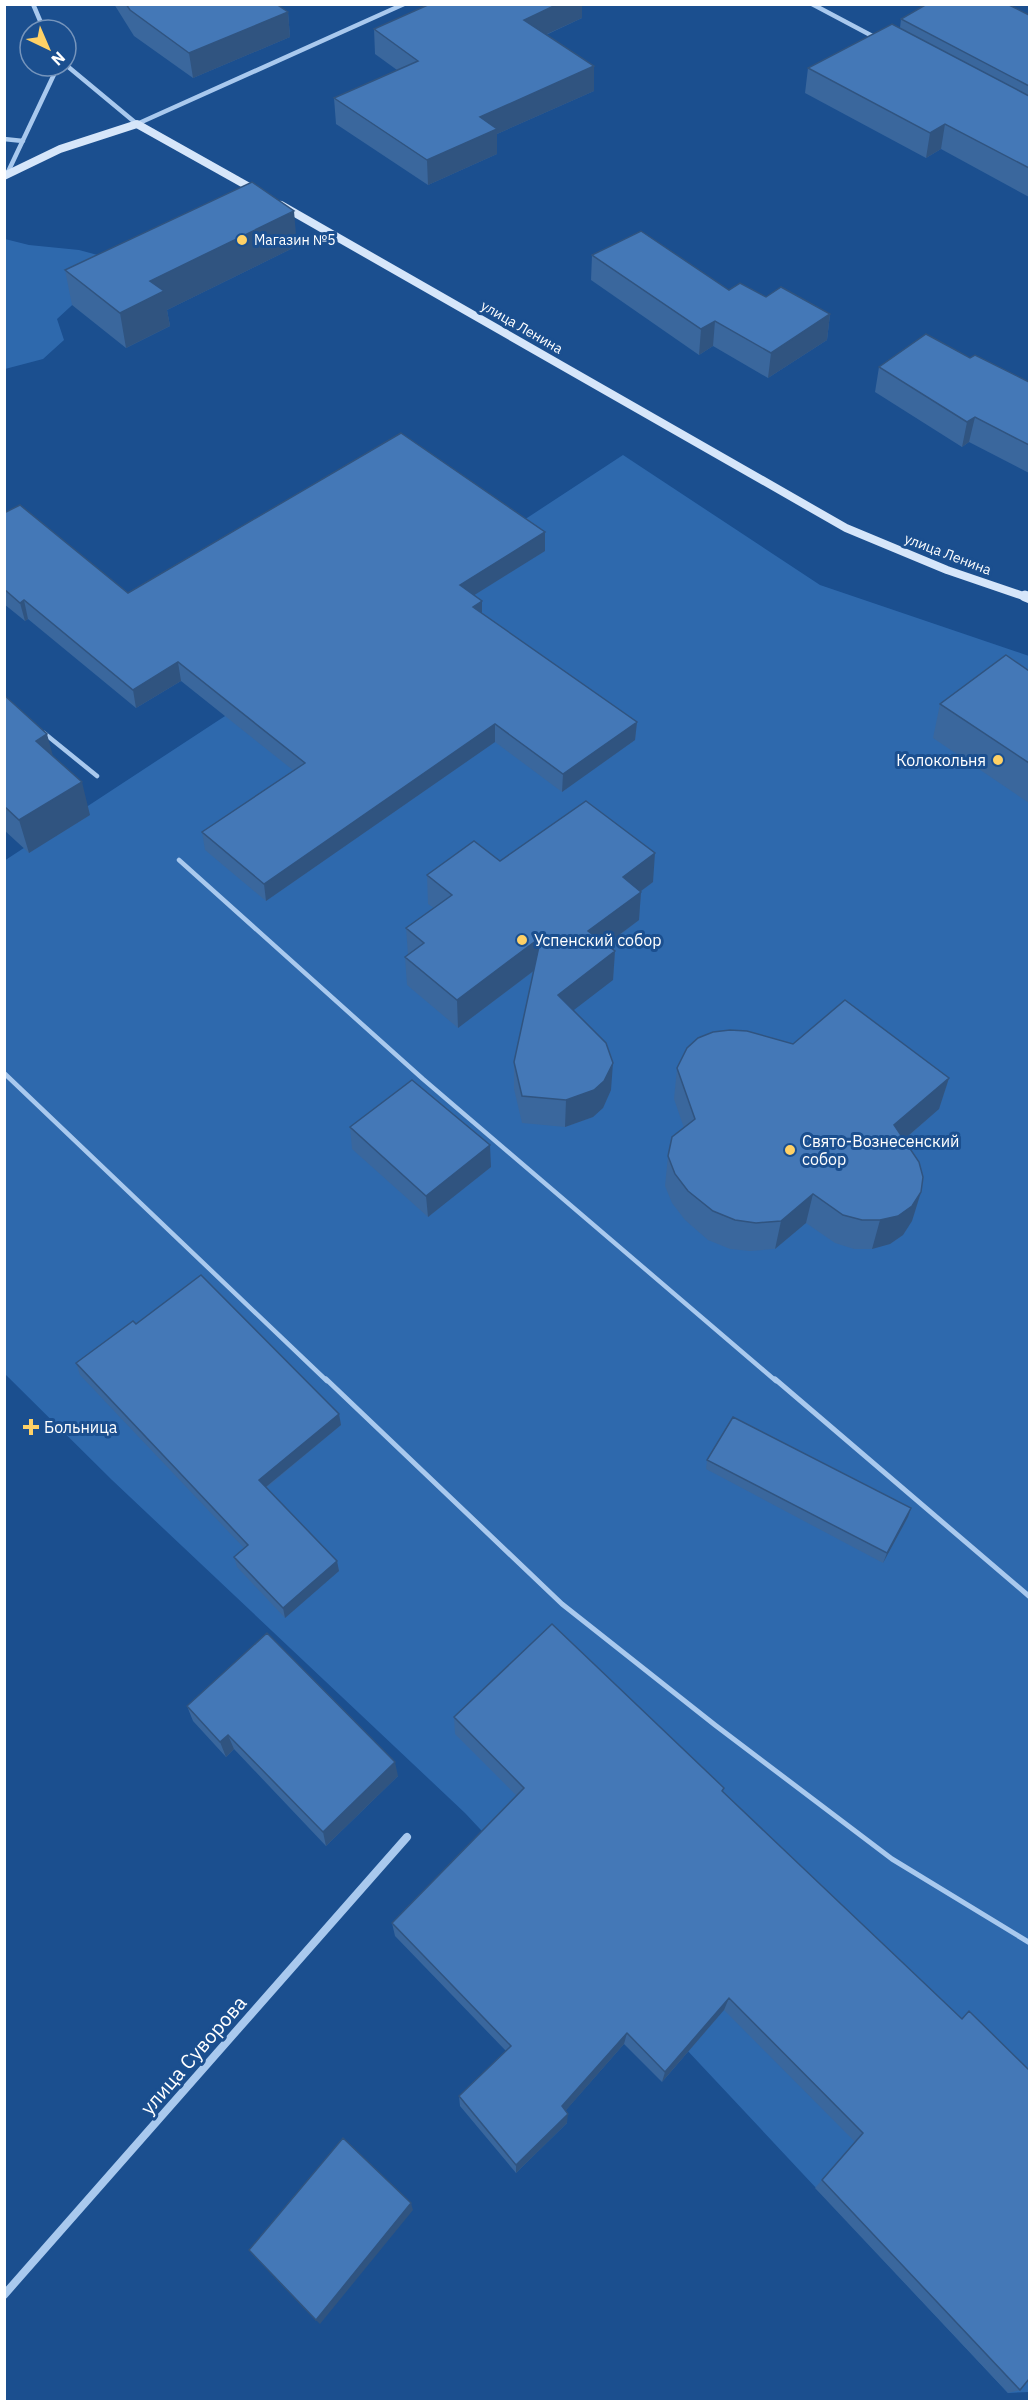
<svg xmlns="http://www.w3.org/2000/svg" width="1034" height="2406" font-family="'IBM Plex Sans',sans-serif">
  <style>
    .green { fill: #2e69ad }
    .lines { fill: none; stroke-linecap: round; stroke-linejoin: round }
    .lane-far1 { stroke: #a9c9ee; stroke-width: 4.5 }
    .lane { stroke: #a9c9ee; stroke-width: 5 }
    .street-far1 { stroke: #a9c9ee; stroke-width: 4.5 }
    .street { stroke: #a9c9ee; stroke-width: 8 }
    .secondary-far1 { stroke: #d6e6fa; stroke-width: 8 }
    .secondary { stroke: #d6e6fa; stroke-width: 11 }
    .wall { fill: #3a679d }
    .shaded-wall { fill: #305480 }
    .building { fill: #4478b7; stroke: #305480; stroke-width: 1.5 }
    .poi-dot { fill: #ffd166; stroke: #1b4f8f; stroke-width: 2 }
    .labels { text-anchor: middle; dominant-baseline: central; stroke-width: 6; stroke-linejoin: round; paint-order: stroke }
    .far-poi-label { font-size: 14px; fill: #fff; stroke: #1b4f8f; text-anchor: start }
    .far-street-label { font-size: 14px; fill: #fff; stroke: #1b4f8f }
    .poi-label { font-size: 16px; fill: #fff; stroke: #1b4f8f; text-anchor: start }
    .near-street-label { font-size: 20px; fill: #fff; stroke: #1b4f8f }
  </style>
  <rect width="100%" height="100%" fill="#1b4f8f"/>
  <!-- green -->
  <path class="green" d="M5,239l24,6 50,5 41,11 -63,58 7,21 -21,19 -38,10z
    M623,455l197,130 209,71v1736l-21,1 -543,-580 -353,-333 -107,-106 -1,-513z"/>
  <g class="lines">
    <!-- lane-far1 -->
    <path class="lane-far1" d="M44,733l53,43
      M179,860l244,219 353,302
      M4,1073l323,308"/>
    <!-- lane -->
    <path class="lane" d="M326,1379l236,225 153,121 177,134 138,84
      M775,1379l255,218"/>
    <!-- street-far1 -->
    <path class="street-far1" d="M33,4l11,26
      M812,4l66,35
      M66,65l71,59 267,-120
      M4,139l19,2
      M7,174l51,-108"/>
    <!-- street -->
    <path class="street" d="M4,2295l403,-458"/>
    <!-- secondary-far1 -->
    <path class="secondary-far1" d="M4,176l56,-27 77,-25 123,69
      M281,205l565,323 101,42 82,28"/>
    <!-- secondary -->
    <path class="secondary" d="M1025,596l5,2"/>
  </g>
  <!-- wall -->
  <path class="wall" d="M114,4h162l12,8 2,25 -97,41 -59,-42z
    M430,4h152v14l-36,17 48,31v25l-97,43v20l-69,31 -92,-61 -2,-26 63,-28 -22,-16 -1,-25z
    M1029,15v182l-88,-48 -15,9 -121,-65 3,-25 92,-40 1,-9z
    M297,246l-130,64 3,16 -44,22 -54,-43 -7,-35z
    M592,255l137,35 37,7 64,17 -3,26 -59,38 -55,-32 -14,9 -108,-75z
    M970,358l59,24v91l-60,-31 -7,5 -87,-55 4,-25z
    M4,513l124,80 417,-42 -71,44 8,19 155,108 -2,18 -73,52 -67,-50 -229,159 -61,-51 -3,-18 92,-61 -113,-90 -45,27 -108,-89 -3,2 -21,-17z
    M1029,671v132l-96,-65 7,-34z
    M4,695l49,61 37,59 -61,38 -25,-23z
    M500,861l153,21 -12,9 -2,29 -32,25 8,6 -2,29 -40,30 38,80 -8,18 -10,9 -28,10 -43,-4 -8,-34v-27l20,-91 -76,57 -51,-43 -2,-28 3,-2 -2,-27 28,-20 -6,-4 -1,-29z
    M793,1044l156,34 -10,31 -35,31 17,52 -9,29 -9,14 -13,9 -18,5h-18l-19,-6 -29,-20 -31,26 -25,2 -20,-2 -22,-9 -23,-20 -13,-17 -7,-17 3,-30 16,-28 -10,-29 3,-31z
    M350,1127l141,40 -63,50 -76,-68z
    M136,1324l203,90 2,11 -75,63 71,73 2,10 -54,47 -48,-51 -3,-10 10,-9 -164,-173 -4,-12z
    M707,1460l204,48 -3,9 -25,46 -177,-94z
    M187,1706l211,70 -72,70 -92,-97 -8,8 -33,-36z
    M454,1717l269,75 297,598 -12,3 -193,-205 40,-46 -131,-132 -62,72 -38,-38 -59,67 2,12 -51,50 -56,-67 -1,-10 47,-45 -111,-115 -3,-13 125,-127 -62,-62z"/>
  <!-- shaded-wall -->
  <path class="shaded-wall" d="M558,4h24v14l-59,27 1,-25z
    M288,12l2,25 -97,41 -4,-25z
    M594,66v25l-97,43v20l-69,31 -1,-25 53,-43z
    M945,124l-4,25 -15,9 4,-25z
    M294,211l3,35 -130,64 3,16 -44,22 -6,-35 30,-32z
    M830,314l-3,26 -59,38 3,-25z
    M715,321l-2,25 -14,9 2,-26z
    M975,417l-6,25 -7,5 5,-25z
    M545,532v19l-85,53v-19z
    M24,600l4,19 -3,2 -5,-18z
    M482,601v18l-9,-12z
    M178,662l3,19 -45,27 -3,-18z
    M637,722l-2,18 -73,52 1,-18z
    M495,724v18l-229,159 -2,-17z
    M47,734l9,33 -20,-26z
    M82,782l8,33 -61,38 -10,-33z
    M655,853l-2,29 -32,24 2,-29z
    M641,892l-2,28 -52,39 1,-28z
    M541,937l-1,29 -82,62 -1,-28z
    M615,951l-2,29 -56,43 1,-28z
    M613,1063l-2,27 -8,18 -10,9 -28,10 1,-27z
    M949,1078l-10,31 -53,46 8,-30z
    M490,1145l1,22 -63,50 -2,-21z
    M921,1192l-9,29 -9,14 -13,9 -18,5 8,-29z
    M813,1194l-7,29 -31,26 6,-28z
    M339,1414l2,11 -80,66 -2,-11z
    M911,1508l-3,9 -25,46 4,-10z
    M337,1561l2,10 -54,47 -2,-10z
    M228,1735l6,14 -8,8 -6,-15z
    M395,1762l3,14 -72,70 -3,-14z
    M729,1998l-5,12 -62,72 3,-10z
    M627,2033l-3,11 -63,72 1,-10z
    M568,2114l-1,9 -51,50v-8z
    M411,2203l2,7 -93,114 -4,-4z"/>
  <!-- building -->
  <path class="building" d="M126,4h150l12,8 -99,41 -59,-43z
    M430,4h128l-34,16 70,46 -114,51 17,12 -70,31 -93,-62 84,-37 -44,-32z
    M927,4h80l22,11v71l-128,-67z
    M892,24l137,72v72l-84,-44 -15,9 -122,-65z
    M252,182l42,29 -144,70 14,10 -44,22 -55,-43z
    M641,231l88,59 11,-7 26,14 15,-10 49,27 -59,39 -56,-32 -14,8 -109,-74z
    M926,334l44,24 5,-3 54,27v63l-54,-28 -8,5 -88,-55z
    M401,433l144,99 -85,53 22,16 -9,6 164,115 -74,52 -68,-50 -231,160 -62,-52 103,-69 -127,-101 -45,28 -109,-90 -4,3 -16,-14v-76l16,-8 108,88z
    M1006,655l23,16v92l-89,-59z
    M4,695l43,39 -11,7 46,41 -63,38 -15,-14z
    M586,801l69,52 -32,24 18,15 -53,39 27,20 -57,44 48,48 7,20 -9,18 -10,9 -28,10 -44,-4 -8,-34 27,-125 -84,63 -52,-43 19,-14 -18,-15 46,-33 -25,-20 47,-34 26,20z
    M845,1000l104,78 -55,47 25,37 4,15 -2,15 -9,14 -14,10 -18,4h-18l-19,-5 -30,-21 -32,27 -25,2 -21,-3 -22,-9 -25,-20 -13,-17 -7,-18 4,-19 23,-18 -18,-51 10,-20 11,-10 15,-6 17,-2 17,1 46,13z
    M412,1080l78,65 -64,51 -76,-69z
    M201,1275l138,139 -80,66 78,81 -54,47 -49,-51 14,-12 -172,-182 57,-42 3,3z
    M733,1417l178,91 -24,45 -180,-93z
    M552,1624l172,164 -2,3 240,228 7,-8 60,59v309l-9,11 -198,-210 41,-47 -134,-135 -64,74 -38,-39 -65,73 6,8 -52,51 -57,-69 52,-50 -119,-123 132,-135 -70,-71z
    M267,1633l128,129 -72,70 -95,-97 -8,7 -33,-36z
    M343,2138l68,65 -95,117 -67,-70z"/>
  <!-- markers -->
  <g class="poi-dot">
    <circle cx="242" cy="240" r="6"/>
    <circle cx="998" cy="760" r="6"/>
    <circle cx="522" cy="940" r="6"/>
    <circle cx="790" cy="1150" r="6"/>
    <path d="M28 1418h6v6h6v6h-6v6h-6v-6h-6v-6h6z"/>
  </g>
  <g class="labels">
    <!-- far-poi labels -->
    <g class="far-poi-label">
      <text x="254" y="240">Магазин №5</text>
    </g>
    <!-- far-street labels -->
    <g class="far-street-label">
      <text transform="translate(522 327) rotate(30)">улица Ленина</text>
      <text transform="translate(948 554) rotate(21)">улица Ленина</text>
    </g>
    <!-- poi labels -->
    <g class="poi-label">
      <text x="986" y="760" text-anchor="end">Колокольня</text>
      <text x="534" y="940">Успенский собор</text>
      <text x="802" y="1141">Свято-Вознесенский<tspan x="802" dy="18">собор</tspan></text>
      <text x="44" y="1427">Больница</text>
    </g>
    <!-- near-street labels -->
    <g class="near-street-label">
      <text transform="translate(193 2055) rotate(-49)">улица Суворова</text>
    </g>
  </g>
  <!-- border -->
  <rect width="1034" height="2406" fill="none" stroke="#ffffff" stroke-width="12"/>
  <!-- north arrow -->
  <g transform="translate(48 48) rotate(136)"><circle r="28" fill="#1b4f8f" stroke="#7695bc" stroke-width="1.5"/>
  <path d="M0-4.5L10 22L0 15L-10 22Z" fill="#ffd166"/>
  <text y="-9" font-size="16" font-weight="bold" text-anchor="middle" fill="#ffffff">N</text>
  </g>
</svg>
